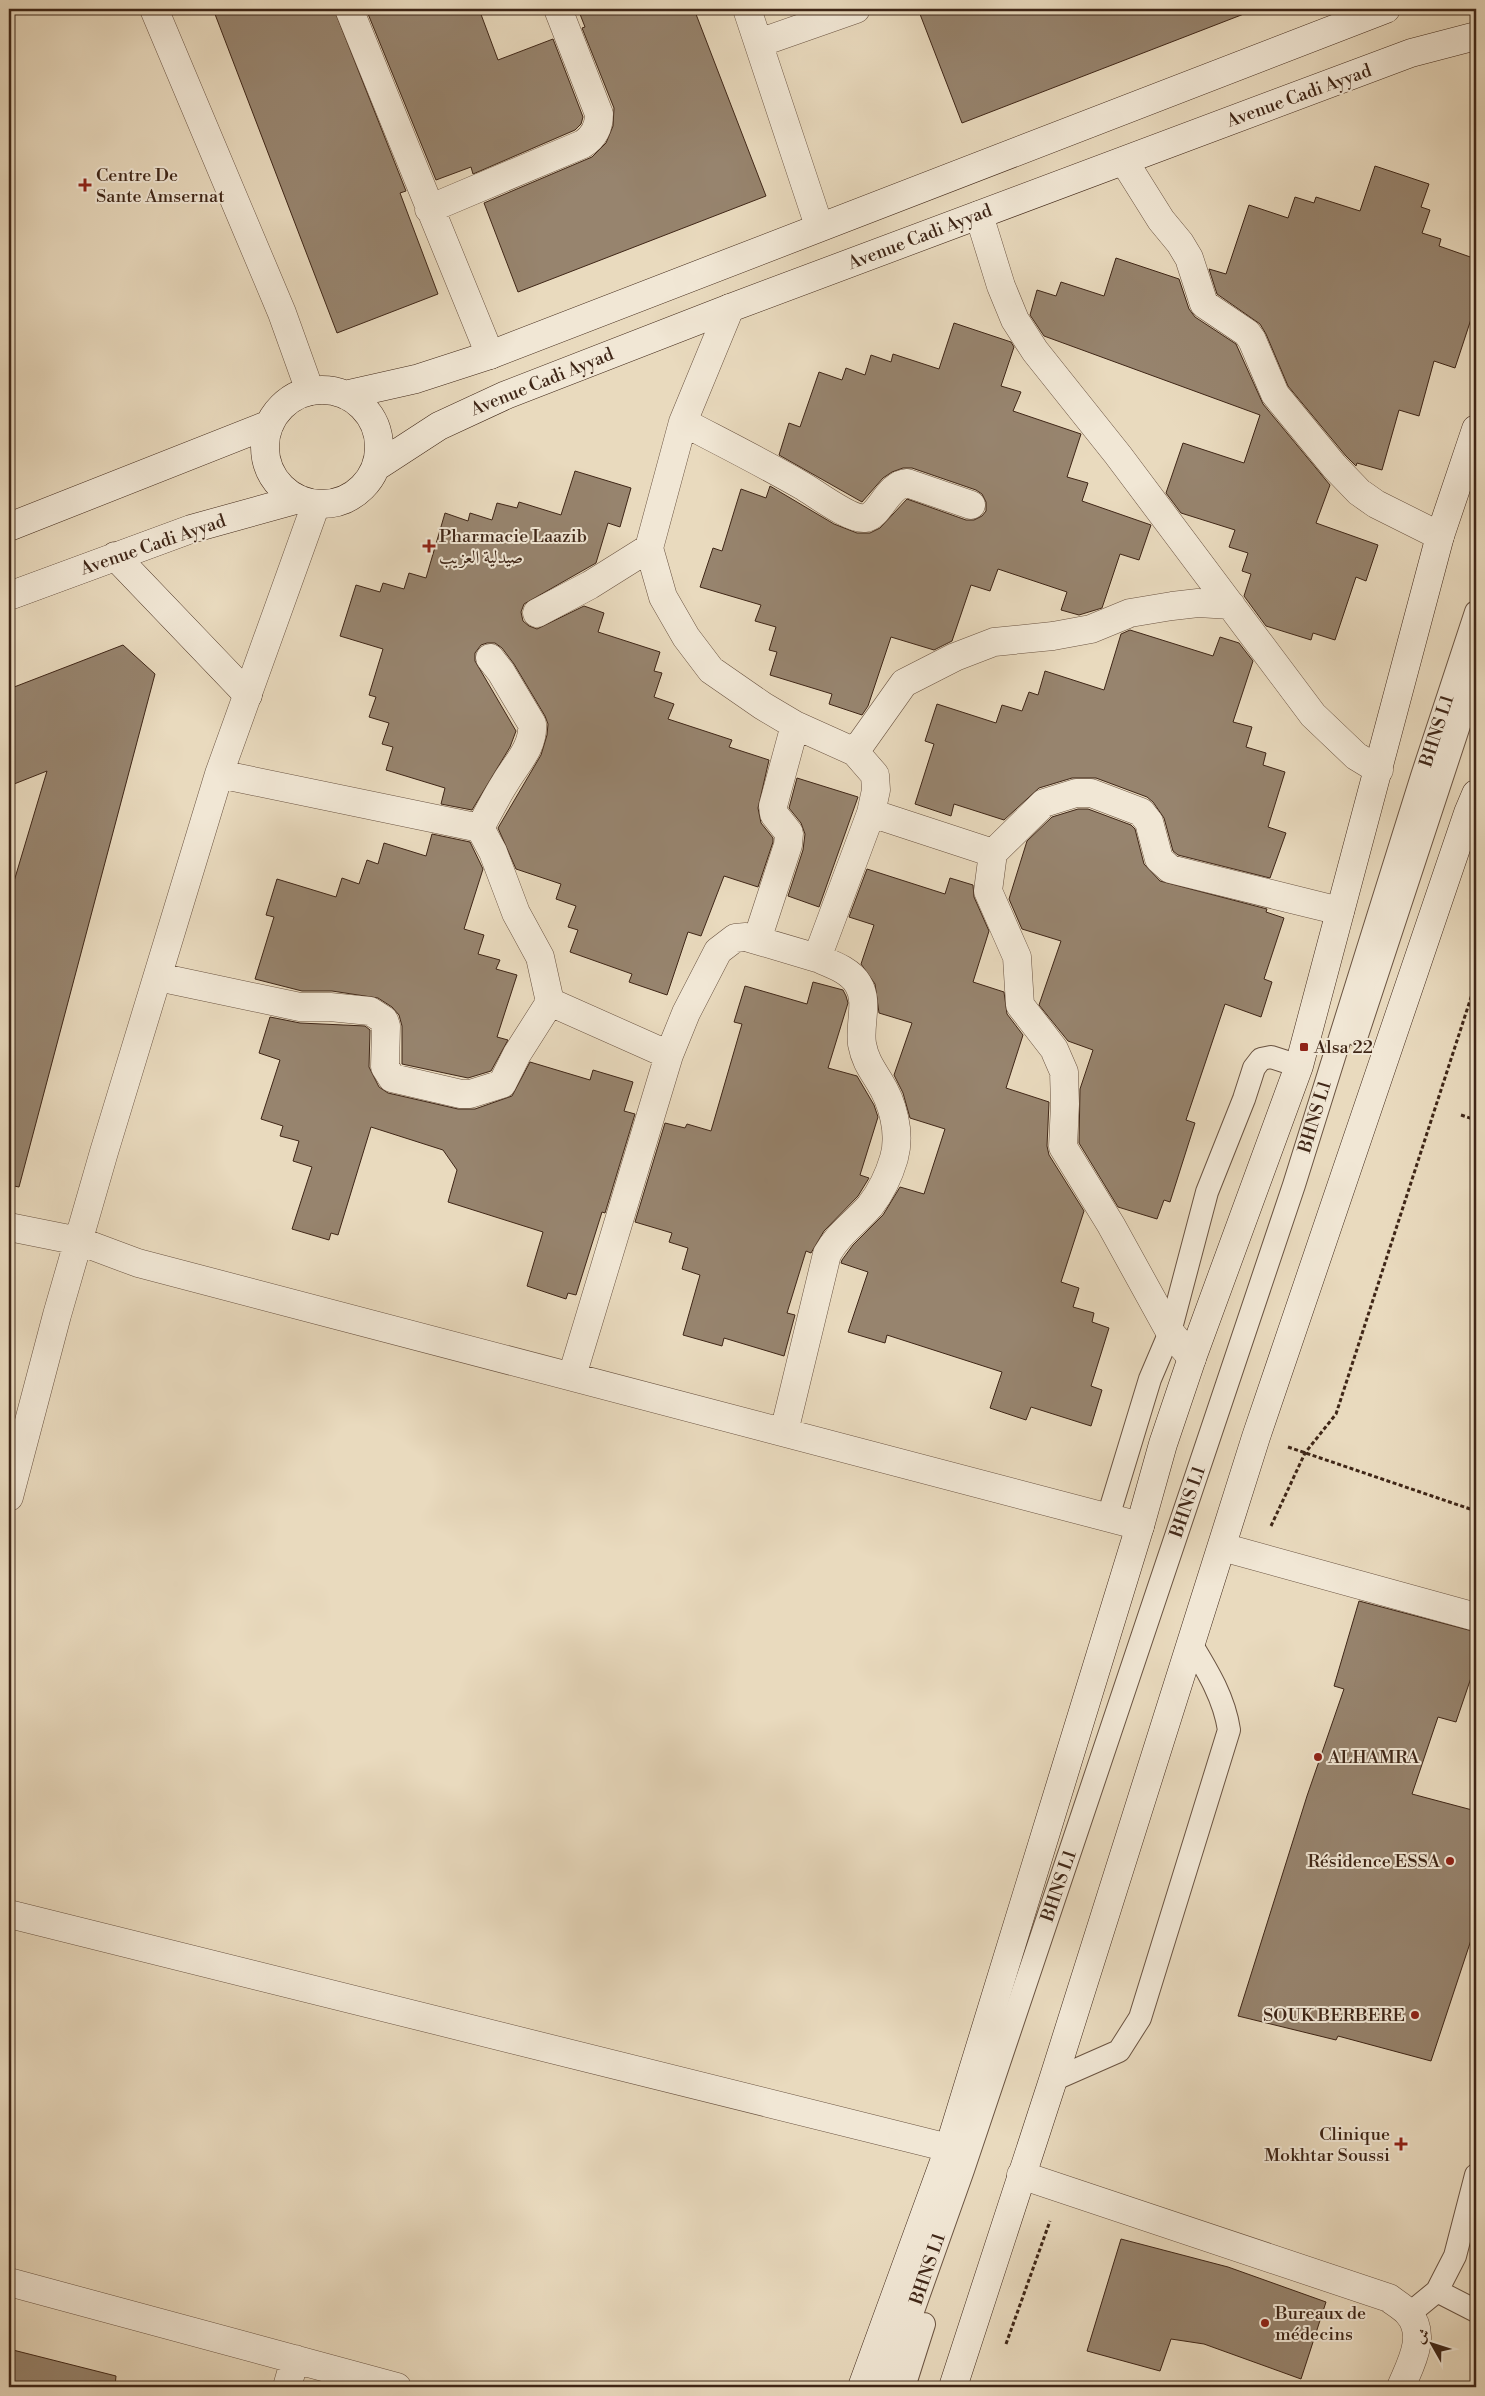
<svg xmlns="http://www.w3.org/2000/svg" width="1485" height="2396" font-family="'Libre Bodoni',Amiri,serif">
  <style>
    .building { fill: #97846e; stroke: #3f2617 }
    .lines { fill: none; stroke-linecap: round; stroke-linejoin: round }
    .lane-casing { stroke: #6a5341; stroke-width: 24 }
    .street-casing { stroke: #6a5341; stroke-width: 29 }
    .secondary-casing { stroke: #3f2617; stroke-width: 29 }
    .path { stroke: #3f2617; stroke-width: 3; stroke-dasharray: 4 2.5; stroke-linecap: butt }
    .lane { stroke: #f1e7d5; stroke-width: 22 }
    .street { stroke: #f1e7d5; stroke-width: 28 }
    .secondary { stroke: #f1e7d5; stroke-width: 28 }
    .poi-dot { fill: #8f2418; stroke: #f1e7d5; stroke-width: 2 }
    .labels { text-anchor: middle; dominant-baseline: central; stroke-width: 4; stroke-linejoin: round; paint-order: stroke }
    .street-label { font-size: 18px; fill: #3f2617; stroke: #f1e7d5 }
    .poi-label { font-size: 18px; fill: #3f2617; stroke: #f1e7d5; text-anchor: start }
  </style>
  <rect width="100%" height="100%" fill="#e9dabe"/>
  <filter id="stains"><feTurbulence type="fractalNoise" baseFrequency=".004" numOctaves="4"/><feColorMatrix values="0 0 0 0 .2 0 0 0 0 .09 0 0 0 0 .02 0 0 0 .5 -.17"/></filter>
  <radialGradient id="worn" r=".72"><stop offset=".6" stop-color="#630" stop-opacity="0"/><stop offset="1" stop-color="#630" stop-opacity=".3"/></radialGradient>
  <!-- building -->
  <path class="building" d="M213,9h121l72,182 -6,2 38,101 -101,39z
    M366,9h113l19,51 55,-21 30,78 -2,7 -6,6 -102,44 -2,-7 -35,13z
    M578,9h116l72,187 -248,96 -34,-89 108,-46 14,-14 7,-17 1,-18 -32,-80 3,-1z
    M918,9h330l1,3 -287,111z
    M1375,166l54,18 -8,23 9,3 -8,23 19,6 -2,7 37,13v45l-21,64 -21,-7 -15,55 -20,-6 -17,60 -25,-7 -1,3 -10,-10 -58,-70 -22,-52 -6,-10 -43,-30 -8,-25 17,5 23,-69 39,13 7,-21 19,6 2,-6 44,14z
    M1116,258l63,21 10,30 6,8 41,27 27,60 67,81 -14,38 62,22 -12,36 -10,-4 -21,63 -22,-7 -2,7 -45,-14 -22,-30 7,-22 -9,-3 6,-18 -19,-6 6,-17 -54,-17 -15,-20 17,-50 61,20 16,-48 -216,-79 -14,-21 7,-25 19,6 5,-14 43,14z
    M954,323l57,19 3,5 -13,39 20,6 -8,19 68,23 -14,43 21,6 -6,18 69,24 -12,35 -19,-6 -18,54 -23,7 -18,-5 6,-18 -69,-23 -8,22 -19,-6 -19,56 -18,9 -43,-13 -23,69 -6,9 -33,-11 3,-10 -62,-19 7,-23 -8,-2 7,-23 -21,-6 6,-16 -61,-18 13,-39 9,3 19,-62 25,9 4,-12 64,38 23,9h13l10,-5 27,-29 59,21h8l8,-4 4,-5v-9l-4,-8 -6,-4 -64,-22h-9l-11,4 -9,6 -21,24 -83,-47 10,-32 11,4 19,-55 23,8 4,-12 19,7 6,-20 20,7 2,-8 46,15z
    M575,471l56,17 -11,39 -12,-4 -12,40 -72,41 -3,8 2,9 6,5 8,3 47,-23 20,7 -6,19 62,20 -6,19 8,2 -8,24 20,7 -6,15 64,21 -3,7 40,13 -11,48 3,15 12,15v4l-15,45 -34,-11 -23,60 -13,-4 -21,63 -38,-13 3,-8 -62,-22 8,-22 -10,-3 8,-21 -20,-7 5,-15 -45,-15 -18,-41 43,-73 6,-20 1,-11 -3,-8 -31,-52 -12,-16 -7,-5h-8l-6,2 -6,8v8l41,70 -6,16 -38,63 -31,-6 4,-16 -59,-18 7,-23 -11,-3 7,-21 -20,-6 7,-20 -7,-2 14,-46 -43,-13 16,-51 24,7 3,-9 21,6 5,-16 17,5 19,-65 23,8 2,-8 22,7 5,-17 20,5 2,-6 42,13z
    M1130,630l83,26 7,-19 19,6 14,18 -20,61 19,5 -6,20 20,6 -3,12 22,7 -17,55 18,6 -16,45 -92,-23 -5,-4 -9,-33 -11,-16 -6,-5 -51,-19h-24l-33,10 -35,32 -50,-16 -3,12 -36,-12 19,-60 -9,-3 12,-37 59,19 6,-18 20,6 7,-19 9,3 7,-24 59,19 17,-56z
    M123,645l32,29 -136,513 -10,-2v-287l38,-127 -38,15v-97z
    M797,778l61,19 -39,110 -31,-11 15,-46 2,-16 -4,-11 -12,-15z
    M1078,809h10l43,16 4,4 9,35 16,17 107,28 -1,3 18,6 -20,61 8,3 -11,35 -36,-13 -39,116 9,3 -25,79 -6,-2 -7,19 -39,-12 -39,-64 1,-54 13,-39 -25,-9 -29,-36 22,-64 -39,-12 -13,-30 18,-58 25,-24z
    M432,834l38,8 13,27 -19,60 20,6 -6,19 22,6 -4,9 21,6 -20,62 11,3 -17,31 -23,7 -66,-14v-38l-3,-11 -7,-8 -14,-9 -46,-7h-30l-47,-12 19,-62 -8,-2 11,-36 59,18 6,-19 17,6 8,-24 11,4 6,-21 42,13z
    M867,869l78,25 5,-16 23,7 1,12 15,34 -16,51 31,10 3,22 16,21 -17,53 43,14 -2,44 2,9 35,56 -23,71 18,6 -6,19 21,6 -2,9 17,6 -18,58 11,4 -11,36 -60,-19 -5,13 -36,-12 12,-36 -115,-37 -2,8 -37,-11 20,-60 -27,-9 1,-3 11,-15 30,-30 17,-28 24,7 21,-65 -35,-11 -7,-25 -9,-18 18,-52 -33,-10 -4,-29 -14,-20 13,-39 -25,-8z
    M813,982l30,8 3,6 2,7 -20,65 29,8 17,29 4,12 -18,58 9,3 -11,18 -34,35 -13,22 -5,-2 -19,62 8,2 -11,41 -60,-18 -2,8 -39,-11 17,-60 -18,-6 6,-21 -19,-6 3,-9 -37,-11 30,-99 20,5 2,-4 24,7 31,-107 -8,-2 11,-36 62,18z
    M270,1017l30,6 65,3 5,4 -1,37 10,20 9,6 70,16h17l37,-13 18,-34 60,18 3,-10 40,12 -9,29 11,3 -30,99 -3,-1 -26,83 -8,-2 -2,6 -39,-13 16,-54 -95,-30 9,-32 -14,-20 -72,-23 -33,108 -7,-2 -2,7 -37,-11 20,-62 -19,-6 6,-20 -19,-5 3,-10 -22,-7 19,-59 -21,-7z
    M1359,1601l117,31v31l-20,59 -18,-5 -26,77 64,17v114l-45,136 -93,-25 -2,4 -98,-24 69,-220 37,-107 -10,-3z
    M1121,2239l107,28 98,35 -25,77 -97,-35 -33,-5 -11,32 -73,-20z
    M9,2349l107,27 -1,11h-106z"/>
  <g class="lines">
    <defs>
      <path id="lane" d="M1357,1035l119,-361
        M1108,1517l42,-138 20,-47 37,-140 37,-93 10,-31 7,-9 10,-2 28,9
        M1053,2080l66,-29 21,-33 89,-288c-5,-33 -22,-60 -39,-88
        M1437,2291l39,20
        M1409,2314l28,-23 18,-35 21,-81
        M886,2387l77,-217 331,-985 128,-409 54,-164
        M904,2387l20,-63"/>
      <path id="street" d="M154,9l128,304 28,78
        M349,9l141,346
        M747,9l72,217
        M759,43l97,-34
        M1124,161l37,59 19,23 9,15 15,46 43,29 5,7 23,54 59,72 25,26 17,12 64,32
        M429,209l154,-65c11,-7 16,-17 16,-30l-41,-105
        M979,215l22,71 14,34 20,31 83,104 195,260 43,41 23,14
        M683,422c40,21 80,41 118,63 13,7 49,35 64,33 14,-1 23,-34 42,-35l64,22
        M537,613l53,-28 59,-37
        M855,752l49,-69 51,-26 39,-15 59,-6 38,-7 39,-16 42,-7 26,-3 33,2
        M219,774l261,54 13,24 23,61 24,44 10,45 119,53
        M871,813l122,40 -5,38 29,66 3,48 34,44 10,23 1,32 -2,43 48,78 59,107 22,26
        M480,828c8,-15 16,-31 25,-45 11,-19 29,-36 27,-59l-31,-52 -11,-14
        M993,853l51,-50 32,-10h15l50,19 8,10 10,37 11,10 170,42
        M757,940l31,-95 1,-12 -15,-19 -1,-8 22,-81
        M158,977l142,30h30l40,4 14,9 2,6 -1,41 7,11 69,16h9l32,-10 15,-30 33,-52
        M9,1227l70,14 59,22 1002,263
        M572,1376l97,-321 17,-42 32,-62 17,-13 11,-1 71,21 54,-145 5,-23 -1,-15 -20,-23 -60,-27 -32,-19 -52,-36 -25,-33 -23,-40 -14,-49 34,-126 47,-114
        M784,1432l43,-178c12,-21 27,-30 43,-48 11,-14 19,-31 24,-48 7,-25 -1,-55 -15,-77 -8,-13 -14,-21 -17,-37 -3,-20 7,-43 -4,-60 -8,-14 -27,-20 -41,-26
        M9,1497l48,-182 47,-163 115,-378 97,-270
        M1222,1547l254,70
        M9,1914l940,234
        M1021,2175l368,123c6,5 14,9 19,15 20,22 2,52 -7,74
        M9,2282l388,105
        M287,2387l8,-28"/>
      <path id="secondary" d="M265 447a57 57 0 1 1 114 0a57 57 0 1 1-114 0Z
        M345,395l71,-16 74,-24 896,-346
        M376,467l63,-41 67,-31 224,-87 681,-255 65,-17
        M9,527l261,-103
        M115,556l133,139
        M9,596l182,-67 108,-30
        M862,2387l87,-239 191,-622 23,-82 29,-86 107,-292 141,-530 36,-107
        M953,2387l100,-307 203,-643 212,-624 8,-19"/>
    </defs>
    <!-- lane casing -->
    <use href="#lane" class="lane-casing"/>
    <!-- street casing -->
    <use href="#street" class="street-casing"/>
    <!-- secondary casing -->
    <use href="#secondary" class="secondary-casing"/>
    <!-- path -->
    <path class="path" d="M1461,1115l15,5
      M1288,1447l188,64
      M1271,1526l34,-73 31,-39 140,-432
      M1006,2344l44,-123"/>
    <!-- lane -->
    <use href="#lane" class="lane"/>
    <!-- street -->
    <use href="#street" class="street"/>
    <!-- secondary -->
    <use href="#secondary" class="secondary"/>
  </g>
  <!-- markers -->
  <g class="poi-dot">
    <path d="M82.5 177.5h5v5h5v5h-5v5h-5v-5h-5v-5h5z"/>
    <path d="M426.5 538.5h5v5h5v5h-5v5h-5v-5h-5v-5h5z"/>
    <rect x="1299" y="1042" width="10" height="10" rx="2.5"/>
    <circle cx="1318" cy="1757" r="5"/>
    <circle cx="1450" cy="1861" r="5"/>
    <circle cx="1415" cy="2015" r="5"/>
    <path d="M1398.5 2136.5h5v5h5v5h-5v5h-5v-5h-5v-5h5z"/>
    <circle cx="1265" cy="2323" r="5"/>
  </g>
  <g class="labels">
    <!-- street labels -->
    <g class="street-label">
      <text transform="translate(1299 96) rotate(-20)">Avenue Cadi Ayyad</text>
      <text transform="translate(920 237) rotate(-21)">Avenue Cadi Ayyad</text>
      <text transform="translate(542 382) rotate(-22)">Avenue Cadi Ayyad</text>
      <text transform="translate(153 545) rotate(-19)">Avenue Cadi Ayyad</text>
      <text transform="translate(1437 731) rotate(-72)">BHNS L1</text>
      <text transform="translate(1315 1117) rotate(-73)">BHNS L1</text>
      <text transform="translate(1188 1502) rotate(-71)">BHNS L1</text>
      <text transform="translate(1059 1886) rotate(-71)">BHNS L1</text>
      <text transform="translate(928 2269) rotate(-71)">BHNS L1</text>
    </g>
    <!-- poi labels -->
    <g class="poi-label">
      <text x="96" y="175">Centre De<tspan x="96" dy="21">Sante Amsernat</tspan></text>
      <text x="439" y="536">Pharmacie Laazib<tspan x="439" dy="21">صيدلية العزيب</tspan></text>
      <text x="1314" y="1047">Alsa 22</text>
      <text x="1328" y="1757">ALHAMRA</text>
      <text x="1440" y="1861" text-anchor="end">Résidence ESSA</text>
      <text x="1405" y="2015" text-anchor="end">SOUK BERBERE</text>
      <text x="1390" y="2134" text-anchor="end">Clinique<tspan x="1390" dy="21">Mokhtar Soussi</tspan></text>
      <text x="1275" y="2313">Bureaux de<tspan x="1275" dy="21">médecins</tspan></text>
    </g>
  </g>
  <!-- margin -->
  <rect width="1485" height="2396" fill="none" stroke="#e9dabe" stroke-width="30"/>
  <rect x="10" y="10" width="1465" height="2376" fill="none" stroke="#3f2617" stroke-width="2.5"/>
  <rect x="15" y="15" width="1455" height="2366" fill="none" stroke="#3f2617"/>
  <!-- north arrow -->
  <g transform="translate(1432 2344) rotate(309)" stroke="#f1e7d5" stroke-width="4" paint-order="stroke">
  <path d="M0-4L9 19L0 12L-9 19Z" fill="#3f2617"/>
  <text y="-8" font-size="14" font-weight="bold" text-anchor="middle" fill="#3f2617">ش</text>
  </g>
  <rect width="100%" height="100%" filter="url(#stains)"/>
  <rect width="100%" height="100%" fill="url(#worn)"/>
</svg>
